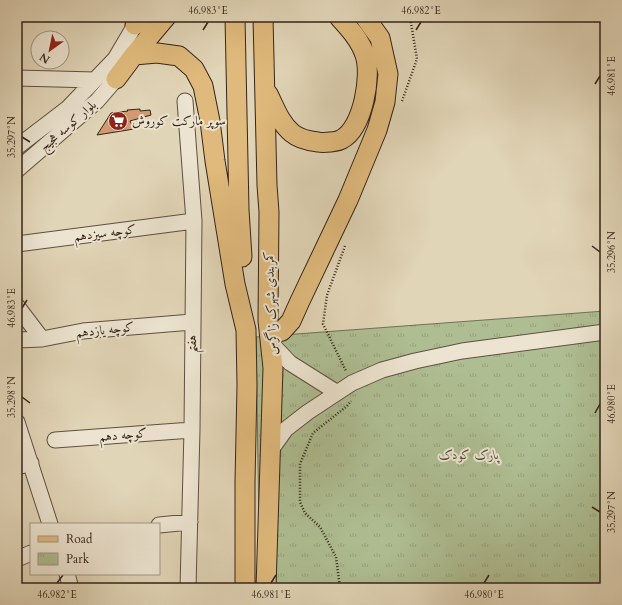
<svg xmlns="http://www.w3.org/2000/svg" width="622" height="605" font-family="Cardo,Amiri,serif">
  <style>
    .park { fill: url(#park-tufts); stroke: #717156 }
    .building { fill: #d29973; stroke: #342419 }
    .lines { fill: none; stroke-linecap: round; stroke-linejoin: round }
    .minor-casing { stroke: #5f5040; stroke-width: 17 }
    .major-casing { stroke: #342419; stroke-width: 21 }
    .path { stroke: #342419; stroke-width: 2.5; stroke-dasharray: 1 2; stroke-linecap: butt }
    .minor { stroke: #ece4d0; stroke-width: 15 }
    .major { stroke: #e0ba7c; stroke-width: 19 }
    .ticks { fill: none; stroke: #342419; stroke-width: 1.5 }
    .labels { text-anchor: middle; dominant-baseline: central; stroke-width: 4; stroke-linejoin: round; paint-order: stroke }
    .poi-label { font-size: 13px; fill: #342419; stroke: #ece4d0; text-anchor: start }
    .street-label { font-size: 13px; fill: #342419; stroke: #ece4d0 }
    .park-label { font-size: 13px; font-style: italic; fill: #524a37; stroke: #ece4d0 }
    .neatline { fill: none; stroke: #342419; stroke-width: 1.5 }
    .ticks-label { font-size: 10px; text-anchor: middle; fill: #342419 }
  </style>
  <defs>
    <pattern id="park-tufts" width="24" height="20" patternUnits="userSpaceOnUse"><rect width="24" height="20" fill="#aebe92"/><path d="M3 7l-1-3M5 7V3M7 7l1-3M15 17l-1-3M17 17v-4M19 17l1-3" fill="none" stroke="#96a37d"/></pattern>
  </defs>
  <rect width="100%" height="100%" fill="#e1d5b7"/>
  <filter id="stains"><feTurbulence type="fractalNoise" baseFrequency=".005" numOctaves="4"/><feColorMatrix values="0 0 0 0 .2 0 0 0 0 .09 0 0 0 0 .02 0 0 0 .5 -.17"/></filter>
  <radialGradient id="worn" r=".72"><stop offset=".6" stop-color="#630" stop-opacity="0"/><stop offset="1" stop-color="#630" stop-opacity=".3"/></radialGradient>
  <!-- park -->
  <path class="park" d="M605,311v277h-345l-4,-251z"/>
  <!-- building -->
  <path class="building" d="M140,109v2l10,-1 1,5 -21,6 4,8 -37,6 14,-22 17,-2 -1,-1z"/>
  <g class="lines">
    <defs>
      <path id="minor" d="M17,78l78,2
        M185,101l9,120 -2,209 -4,158
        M17,147l51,-39 47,-49 20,-34
        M17,170l80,-69 19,-22
        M17,244l177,-23
        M17,306l25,33
        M17,340l25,-1 41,-8 109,-9
        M270,342l20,21 46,29
        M17,422l33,102
        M55,440l137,-10
        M271,450l15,-21 22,-17 44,-29 30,-13 33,-9 47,-10 143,-19
        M17,467l14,-4
        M159,525l31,-3
        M17,559l14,-6
        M67,574l4,14"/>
      <path id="major" d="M235,17l4,193 3,47
        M263,17l4,168 2,27 -1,109 5,47 -7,220
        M135,25l8,-8
        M134,55l32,-38
        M116,79l18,-24 23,-2 22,3 15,13 9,17 7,35 5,40 20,123 11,46 1,55 -2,97v106
        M268,94c7,14 12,29 24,39 7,6 17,8 26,9 5,1 20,0 24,-3 21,-11 30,-64 23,-84 -5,-15 -16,-27 -26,-38
        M270,334l12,-3 9,-10 9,-20 48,-101 29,-70 8,-28 3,-28 -8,-36 -15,-21"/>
    </defs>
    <!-- minor casing -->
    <use href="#minor" class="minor-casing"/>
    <!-- major casing -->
    <use href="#major" class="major-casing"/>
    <!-- path -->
    <path class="path" d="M402,101l15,-42 -7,-42
      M345,246l-18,49 -4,29 23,47
      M340,588l-4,-31 -16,-30 -15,-14 -5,-11v-38l13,-31 34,-27 4,-5"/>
    <!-- minor -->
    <use href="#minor" class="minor"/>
    <!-- major -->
    <use href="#major" class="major"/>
  </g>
  <!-- ticks -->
  <path class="ticks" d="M203,30l5,-8M416,30l5,-8M595,84l5,-8M22,137l8,5M592,246l8,6M22,308l5,-8M22,397l8,6M595,413l5,-9M592,507l8,5M57,583l6,-8M271,583l5,-8M484,583l5,-8"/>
  <!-- icons -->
  <defs>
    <symbol id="supermarket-disc" viewBox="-11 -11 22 22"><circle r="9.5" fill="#8f2418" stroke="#ece4d0"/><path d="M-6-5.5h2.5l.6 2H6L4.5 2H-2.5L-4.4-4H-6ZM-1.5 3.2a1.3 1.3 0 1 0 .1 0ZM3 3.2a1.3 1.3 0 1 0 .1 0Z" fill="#fff"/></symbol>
  </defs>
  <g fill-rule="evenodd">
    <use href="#supermarket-disc" x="107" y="110" width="22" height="22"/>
  </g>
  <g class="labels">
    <!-- poi labels -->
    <g class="poi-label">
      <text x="132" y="121">سوپر مارکت کوروش</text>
    </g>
    <!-- street labels -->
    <g class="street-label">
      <text transform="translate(68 126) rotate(-41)">بلوار کوسه هجیج</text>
      <text transform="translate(105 233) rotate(-7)">کوچه سیزدهم</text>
      <text transform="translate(271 303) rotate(-92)">کمربندی شهرک زاگرس</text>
      <text transform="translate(105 330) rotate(-6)">کوچه یازدهم</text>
      <text transform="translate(192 344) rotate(-90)">هفتم</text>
      <text transform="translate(123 435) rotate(-5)">کوچه دهم</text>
    </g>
    <!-- park labels -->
    <g class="park-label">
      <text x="469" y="455">پارک کودک</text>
    </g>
  </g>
  <!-- margin -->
  <rect width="622" height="605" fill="none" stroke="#e1d5b7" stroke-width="44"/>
  <!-- legend -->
  <rect x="30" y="523" width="130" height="52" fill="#ece4d0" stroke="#a29787"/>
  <rect x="38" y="536" width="20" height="6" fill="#e0ba7c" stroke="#a29787"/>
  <text x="66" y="543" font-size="12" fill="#342419">Road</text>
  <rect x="38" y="553" width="20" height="12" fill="url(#park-tufts)" stroke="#a29787"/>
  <text x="66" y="563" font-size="12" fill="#342419">Park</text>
  <!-- north arrow -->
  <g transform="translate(50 50) rotate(213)"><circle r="19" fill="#ece4d0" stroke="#a29787"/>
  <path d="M0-3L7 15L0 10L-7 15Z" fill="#8f2418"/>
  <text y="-6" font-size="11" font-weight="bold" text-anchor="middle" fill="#342419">N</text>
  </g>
  <rect x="22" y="22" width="578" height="561" class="neatline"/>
  <g class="ticks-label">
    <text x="208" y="14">46.983°E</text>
    <text x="421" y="14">46.982°E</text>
    <text transform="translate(611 76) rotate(-90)" y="4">46.981°E</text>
    <text transform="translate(11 137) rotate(-90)" y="4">35.297°N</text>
    <text transform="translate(611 252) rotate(-90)" y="4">35.296°N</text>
    <text transform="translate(11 308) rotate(-90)" y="4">46.983°E</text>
    <text transform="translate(11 397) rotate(-90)" y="4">35.298°N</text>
    <text transform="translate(611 404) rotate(-90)" y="4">46.980°E</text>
    <text transform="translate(611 512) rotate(-90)" y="4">35.297°N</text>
    <text x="57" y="598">46.982°E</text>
    <text x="271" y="598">46.981°E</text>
    <text x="484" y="598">46.980°E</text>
  </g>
  <rect width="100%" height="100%" filter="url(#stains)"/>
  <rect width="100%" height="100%" fill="url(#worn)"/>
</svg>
